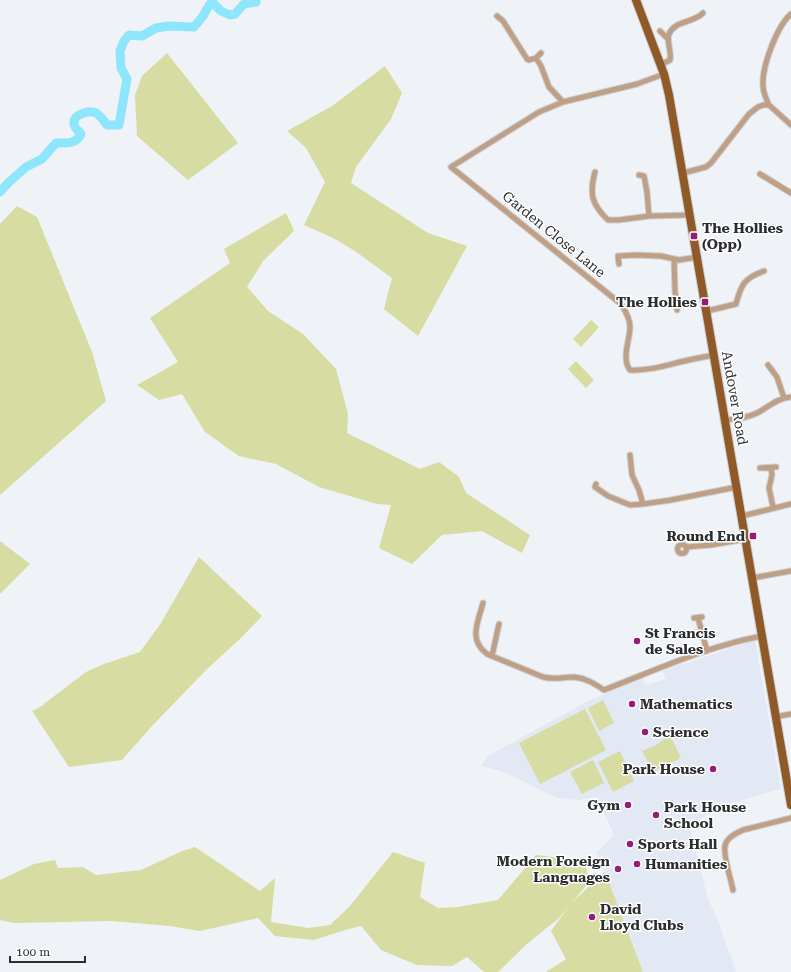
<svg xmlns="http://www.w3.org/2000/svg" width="791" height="972" font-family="'Roboto Serif',serif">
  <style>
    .built { fill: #e2e8f4 }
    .green { fill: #d6dca2 }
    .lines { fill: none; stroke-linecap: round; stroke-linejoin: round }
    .river { stroke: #8de6fc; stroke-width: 9 }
    .street-casing { stroke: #cccfd2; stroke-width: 7 }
    .primary-casing { stroke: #cccfd2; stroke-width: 10 }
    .street { stroke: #bfa086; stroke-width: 5 }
    .primary { stroke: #905a28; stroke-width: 8 }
    .poi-dot { fill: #941c79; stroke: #fff; stroke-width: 1.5 }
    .labels { text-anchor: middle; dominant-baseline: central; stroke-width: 3; stroke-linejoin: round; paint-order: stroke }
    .poi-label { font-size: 14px; font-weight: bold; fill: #2c2d2f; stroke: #fff; text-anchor: start }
    .street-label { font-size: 14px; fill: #2c2d2f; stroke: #fff }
  </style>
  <rect width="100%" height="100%" fill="#eff2f6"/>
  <!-- built -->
  <path class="built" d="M755,640l26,149 -16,4 -41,13 -35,19 19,74 10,22 18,51h-93l-38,-100 -9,-19 18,-18 -17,-38 -18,3 -22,-2 -42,-21 -17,-7 -17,-4 7,-10 100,-55 55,-24 2,8 21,-6 -3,-8z"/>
  <!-- green -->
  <path class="green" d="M167,53l71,90 -50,37 -51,-44 -2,-41 7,-19z
    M385,66l17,27 -11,26 -35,48 -5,16 77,50 39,13 -49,90 -34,-27 8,-31 -37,-27 -22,-13 -29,-13 21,-43 -19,-34 -19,-17 45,-25z
    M17,206l20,11 55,135 14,49 -106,94v-271z
    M286,213l8,18 -31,30 -16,26 21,24 35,23 33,35 12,45 -1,19 73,36 19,-7 20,15 7,16 64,42 -8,18 -40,-22 -40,4 -30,29 -33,-16 12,-43 -14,-1 -58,-17 -43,-23 -37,-8 -34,-24 -23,-38 -23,6 -22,-15 41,-23 -28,-44 80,-55 -6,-14z
    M591,320l8,7 -18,20 -8,-8z
    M576,361l18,19 -8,8 -18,-19z
    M0,541l30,23 -30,30z
    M199,557l63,59 -20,21 -35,32 -56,58 -29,33 -53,7 -37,-56 8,-4 46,-35 18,-8 36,-12 21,-29z
    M603,700l11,23 -15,8 -11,-23z
    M585,709l21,41 -66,34 -21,-41z
    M670,735l11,23 -28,14 -11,-21 14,-6z
    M620,751l14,30 -21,11 -15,-30z
    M593,760l11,23 -22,11 -12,-22z
    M195,847l65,44 15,-13 -4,44 37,6 22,-3 20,-19 43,-54 32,11 -5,34 18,11 20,-1 40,-7 38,-45 48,6 6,20 -18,21 33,-30 38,100h-97l20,-13 -15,-28 18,-25 -10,12 -31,25 -30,29h-14l-17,-15 -15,9 -35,-1 -36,-15 -20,-24 -16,4 -31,10 -39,-4 -17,-18 -58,13 -30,-5 -59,-5 -97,2 -14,-3v-40l34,-16 21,-4 3,8 25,-1 13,8 45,-5 39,-18z"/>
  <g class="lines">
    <!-- river -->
    <path class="river" d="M0,192l9,-10 17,-15 16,-8 14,-16c10,0 21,1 25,-9 -2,-3 -7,-6 -7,-10 -1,-10 15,-14 22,-11 5,3 8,8 11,12h12l8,-46 -6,-11 -1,-17 4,-10 5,-6 13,1 14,-8 13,-2 25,1 9,-11 7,-12h4l7,7 9,4 5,-1 9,-10 12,-2v-2"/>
    <defs>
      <path id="street" d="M497,16l6,5 24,38 2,1 7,-2 5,8 8,21 14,15
        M660,31l8,8
        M536,58l5,-5
        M660,65l10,-5c2,-9 -4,-18 -1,-26 6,-14 25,-11 34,-21
        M664,74l-27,10 -74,18 -24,10 -88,55 170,137c4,6 9,15 9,23 0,13 -9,31 0,43 17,1 34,-4 50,-8 12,-3 23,-5 34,-7
        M769,105c-3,-6 -6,-13 -6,-20 -1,-19 14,-59 28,-71
        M595,172c-6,22 -3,33 13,48h11l30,-4 41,-1
        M683,173l23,-6 5,-4 38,-49 9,-7 5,-2h6l22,20
        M760,174l31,19
        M639,175l5,1 3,16 2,24
        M674,259l1,32 2,19
        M619,264l-1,-8 17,-1 26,1 18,4 19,-3
        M707,311l29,-7c5,-19 8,-26 28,-33
        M768,365l9,12 7,21
        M726,420c10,-1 21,-2 31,-7 12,-6 20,-15 34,-16
        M630,455l2,20 7,15 4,14
        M760,468l16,-1
        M771,468l1,7 -3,13 4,19
        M596,484l-1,3 13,9 22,9 13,-1 28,-4 66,-13
        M742,516l49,-12
        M677.5 549a4.5 4.5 0 1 1 9 0a4.5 4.5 0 1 1-9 0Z
        M686,547l25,-2 35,-6
        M752,578l39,-7
        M483,603c-5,19 -15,37 4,51l56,23c11,3 20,0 31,0 12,1 21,7 30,13 52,-20 104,-44 158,-54
        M694,618l8,-1
        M698,618l9,33
        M492,656l7,-32
        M775,717l16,-3
        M733,890c-2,-11 -10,-34 -8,-44 1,-8 11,-13 18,-16l48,-12"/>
      <path id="primary" d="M636,0l28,74 5,21 122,710"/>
    </defs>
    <!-- street casing -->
    <use href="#street" class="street-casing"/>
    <!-- primary casing -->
    <use href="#primary" class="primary-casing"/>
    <!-- street -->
    <use href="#street" class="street"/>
    <!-- primary -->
    <use href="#primary" class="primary"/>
  </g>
  <!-- markers -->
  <g class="poi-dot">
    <rect x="690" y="232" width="8" height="8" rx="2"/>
    <rect x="701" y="298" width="8" height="8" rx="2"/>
    <rect x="749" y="532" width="8" height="8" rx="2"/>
    <circle cx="637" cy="641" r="4"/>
    <circle cx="632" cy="704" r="4"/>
    <circle cx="645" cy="732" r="4"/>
    <circle cx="713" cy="769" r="4"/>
    <circle cx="628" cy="805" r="4"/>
    <circle cx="656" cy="815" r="4"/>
    <circle cx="630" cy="844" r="4"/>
    <circle cx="637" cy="864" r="4"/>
    <circle cx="618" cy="869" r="4"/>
    <circle cx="592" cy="917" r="4"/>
  </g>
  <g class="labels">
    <!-- poi labels -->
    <g class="poi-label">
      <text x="702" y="228">The Hollies<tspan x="702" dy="16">(Opp)</tspan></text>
      <text x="697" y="302" text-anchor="end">The Hollies</text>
      <text x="745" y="536" text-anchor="end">Round End</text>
      <text x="645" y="633">St Francis<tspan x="645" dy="16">de Sales</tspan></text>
      <text x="640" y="704">Mathematics</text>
      <text x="653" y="732">Science</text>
      <text x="705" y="769" text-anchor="end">Park House</text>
      <text x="620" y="805" text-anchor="end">Gym</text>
      <text x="664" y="807">Park House<tspan x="664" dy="16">School</tspan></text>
      <text x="638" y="844">Sports Hall</text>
      <text x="610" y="861" text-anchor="end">Modern Foreign<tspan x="610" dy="16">Languages</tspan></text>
      <text x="645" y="864">Humanities</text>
      <text x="600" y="909">David<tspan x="600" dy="16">Lloyd Clubs</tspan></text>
    </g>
    <!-- street labels -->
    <g class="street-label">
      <text transform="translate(554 234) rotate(39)">Garden Close Lane</text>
      <text transform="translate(735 398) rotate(80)">Andover Road</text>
    </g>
  </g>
  <!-- scale -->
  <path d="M10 956v6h75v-6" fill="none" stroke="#2c2d2f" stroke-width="2"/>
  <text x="16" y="956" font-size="12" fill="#2c2d2f" stroke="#ffffff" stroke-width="3" paint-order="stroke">100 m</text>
</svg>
